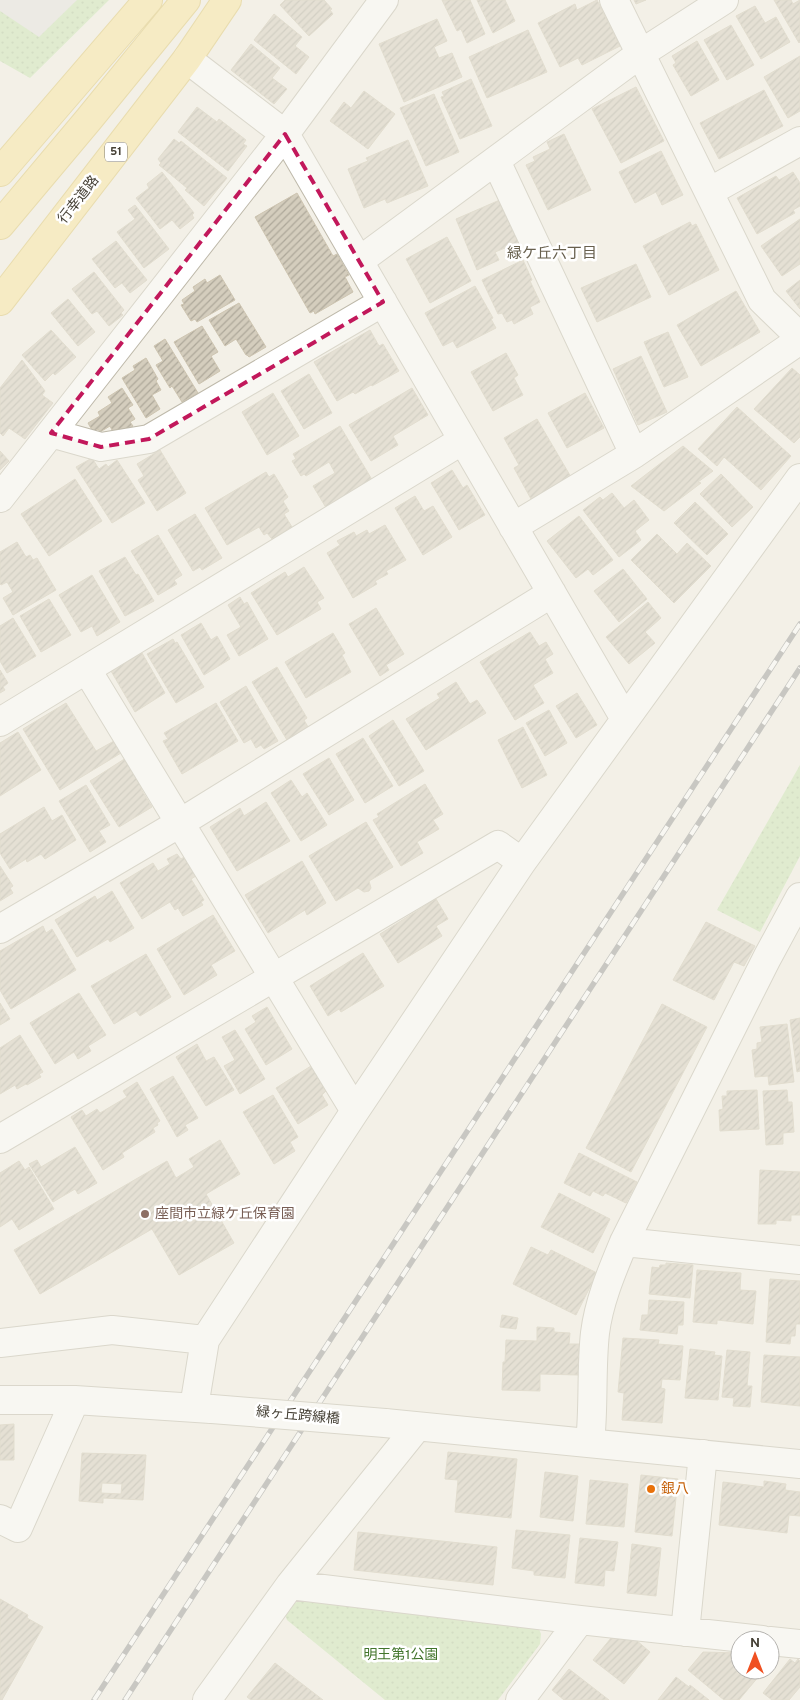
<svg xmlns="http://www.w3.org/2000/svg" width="800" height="1700" font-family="Overpass,'Noto Sans JP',sans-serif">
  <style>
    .park { fill: url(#park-dots) }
    .parking { fill: #e4e2df }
    .building { fill: url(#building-hatch); stroke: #cec5b1; fill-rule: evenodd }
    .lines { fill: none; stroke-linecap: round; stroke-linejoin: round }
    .minor-casing { stroke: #beb9aa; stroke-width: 30 }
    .major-casing { stroke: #dec46a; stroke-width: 30 }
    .minor { stroke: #fff; stroke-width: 28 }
    .major { stroke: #fae59a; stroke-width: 28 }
    .rail-casing { stroke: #969696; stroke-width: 5.5 }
    .rail { stroke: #fff; stroke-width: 4; stroke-dasharray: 11; stroke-linecap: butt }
    .minor-bridge-casing { stroke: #beb9aa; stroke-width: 30; stroke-linecap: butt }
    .minor-bridge { stroke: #fff; stroke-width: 28 }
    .marked { fill: none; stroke: #c2185b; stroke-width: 4; stroke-dasharray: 10 6; stroke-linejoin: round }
    .education-dot { fill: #8d6e63; stroke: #fff; stroke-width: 2 }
    .food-dot { fill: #e8710a; stroke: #fff; stroke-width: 2 }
    .labels { text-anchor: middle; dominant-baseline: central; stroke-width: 5; stroke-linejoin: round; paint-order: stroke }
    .shield { fill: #fff; stroke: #7e7a72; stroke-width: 1 }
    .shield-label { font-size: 12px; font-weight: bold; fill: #464136 }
    .street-label { font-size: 14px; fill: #464136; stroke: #fff }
    .education-label { font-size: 14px; fill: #785e54; stroke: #fff; text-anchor: start }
    .food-label { font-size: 14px; fill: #c56008; stroke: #fff; text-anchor: start }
    .park-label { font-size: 14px; fill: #42752c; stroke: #fff }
    .neighbourhood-label { font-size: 15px; fill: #68604e; stroke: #fff }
  </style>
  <defs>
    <pattern id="park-dots" width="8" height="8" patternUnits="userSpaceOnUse" patternTransform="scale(1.25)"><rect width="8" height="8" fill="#cae5b2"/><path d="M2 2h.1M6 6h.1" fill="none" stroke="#afc69a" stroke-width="1.8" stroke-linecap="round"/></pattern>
    <pattern id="building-hatch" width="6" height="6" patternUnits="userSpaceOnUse" patternTransform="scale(1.25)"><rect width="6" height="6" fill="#d4cdbd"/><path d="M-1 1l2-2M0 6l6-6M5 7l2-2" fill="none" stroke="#aea89a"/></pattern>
  </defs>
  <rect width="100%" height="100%" fill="#f3f0e7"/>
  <!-- park -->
  <path class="park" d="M0,0h109l-79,78 -30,-17z
    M800,765v91l-40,76 -43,-22z
    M302,1599l235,25 4,10 -1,10 -42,56h-113l-98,-80 -2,-5c5,-8 9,-12 17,-16z"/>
  <!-- parking -->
  <path class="parking" d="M0,0h77l-38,37 -39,-26z"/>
  <!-- building -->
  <path class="building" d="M285,0h39l8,9 -2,1 3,4 -24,22 -29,-31z
    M442,0h28l15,34 -18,9 -6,-14 -4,2z
    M477,0h28l10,21 -22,12z
    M597,0l23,46 -38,19 -4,-7 -18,9 -22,-44 37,-19 2,6z
    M634,0h12l-10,4z
    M774,0h17l2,4 7,-4v42l-1,1z
    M755,6l10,17 11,-6 14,25 -29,17 -25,-43z
    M274,14l28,23 -7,9 14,11 -13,17 -42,-34z
    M437,19l10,22 -13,6 5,11 13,-5 10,24 -58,25 -25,-58z
    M731,25l23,40 -27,15 -23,-40z
    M528,30l19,42 -60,26 -18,-41z
    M697,41l22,39 -28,16 -18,-31 3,-2 -4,-7z
    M251,44l29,24 -8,10 15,11 -13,15 -43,-34z
    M800,56v55l-12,7 -24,-41z
    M471,79l21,47 -32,13 -19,-42 3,-1 -2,-4z
    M636,87l28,54 -43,22 -29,-54z
    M764,90l19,36 -64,33 -19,-36z
    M364,91l31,23 -27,35 -38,-28 14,-19 7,6z
    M434,94l25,58 -33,14 -26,-58z
    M197,107l20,15 2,-3 27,21 -3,4 4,2 -19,25 -50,-39z
    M564,134l27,56 -43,20 -22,-45 9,-4 -2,-4 17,-8 -3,-7z
    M174,139l5,4 2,-2 46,37 -23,28 -19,-16 2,-2 -28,-23 2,-2 -3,-4z
    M408,140l20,46 -41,17 -2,-4 -21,9 -16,-39 20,-8 -2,-3z
    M661,151l22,44 -21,10 -6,-13 -21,11 -16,-31z
    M162,172l32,41 -2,2 2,3 -14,11 -8,-9 -12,9 -24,-31 13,-10 -2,-4z
    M793,172l7,11v23l-7,4 2,3 -38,21 -20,-36 39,-22 3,4z
    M297,193l36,63 4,-2 12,21 -4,2 8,15 -38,22 -1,-3 -4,2 -55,-96z
    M502,199l18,43 -25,10 4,8 -22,10 -21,-51z
    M135,205l34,44 -25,19 -27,-36 18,-13 -7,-9z
    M800,219v45l-18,12 -21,-30z
    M690,222l2,4 4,-2 23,46 -50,25 -26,-49z
    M447,237l24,44 -41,22 -24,-44z
    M116,241l31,39 -17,13 -8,-10 -7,5 -23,-29z
    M523,260l9,20 -2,1 10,21 -10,5 3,7 -19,10 -2,-4 -5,2 -5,-9 -4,1 -16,-34z
    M636,264l15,33 -54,25 -16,-34z
    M94,272l30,38 -3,3 2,2 -14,11 -12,-15 -5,3 -20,-25z
    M220,275l15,25 -38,22 -2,-3 -4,2 -10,-16 3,-1 -2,-4 13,-9 -2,-4 12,-8 2,4z
    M800,280v29l-14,-18z
    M475,286l18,32 -2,1 5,9 -39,20 -4,-7 -10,5 -18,-33z
    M736,291l24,41 -59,34 -24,-41z
    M68,299l27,33 -17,14 -27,-33z
    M239,303l27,44 -17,10 -2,-2h-1l-10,-16 -11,7 -16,-26z
    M202,326l16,26 -7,4 9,15 -21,13 -25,-42z
    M51,330l25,27 -21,18 -2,-2 -8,8 -23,-26z
    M370,330l9,16 4,-2 16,27 -27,15 -1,-1 -16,9 -2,-2 -16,9 -23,-39z
    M668,332l20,45 -24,10 -20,-45z
    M165,339l33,54 -16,9 -10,-16 -2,2 -14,-23 7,-4 -9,-15z
    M506,353l12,22 -4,3 9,17 -30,16 -22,-39z
    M641,356l26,56 -29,13 -25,-56z
    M146,358l12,21 -2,2 5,9 -9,5 8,14 -14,9 -24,-40 13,-8 -2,-4z
    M22,360l23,31 -3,4 11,8 -28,36 -16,-11 -6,8 -3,-3v-45z
    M792,368l8,7v62l-6,6 -40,-34z
    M309,374l23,39 -28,16 -23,-38z
    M122,388l11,17 -5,3 7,11 -5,3 3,4 -11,7 -3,-4 -6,3 -3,-6 -10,6 -2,-3 -5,3 -5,-9 12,-7 -2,-4 14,-9 -4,-6z
    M412,388l16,27 -35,21 5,9 -27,16 -22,-36z
    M273,393l26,43 -32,19 -25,-43z
    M585,393l19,35 -37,20 -19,-35z
    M737,407l54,49 -30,34 -37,-33 -7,9 -19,-17z
    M537,419l34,58 -40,22 -17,-31 5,-3 -15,-27z
    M340,426l34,57 -46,28 -15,-25 22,-13 -6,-11 -23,14 -2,-2 -3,2 -9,-15 4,-2 -3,-5z
    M683,446l30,25 -15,11 3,1 -37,28 -33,-25z
    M160,450l26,43 -29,18 -19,-31 6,-4 -7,-12z
    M0,451l9,10 -9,9z
    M92,458l7,11 7,-5 2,3 9,-7 28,43 -33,20 -36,-56z
    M452,470l11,18 4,-3 18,30 -26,15 -28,-47z
    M266,472l3,5 5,-3 14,23 -5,4 6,10 -5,3 8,13 -20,12 -5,-6 -3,2 -5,-8 -32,18 -22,-37z
    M721,474l32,33 -21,20 -32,-33z
    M75,479l27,42 -53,35 -28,-42z
    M612,493l12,15 10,-8 15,20 -14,11 6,9 -22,17 -36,-47 17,-13 3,3z
    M415,496l9,15 9,-5 19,31 -29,18 -28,-47z
    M695,502l33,32 -21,21 -33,-32z
    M195,514l27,44 -20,12 -2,-3 -7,4 -25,-41z
    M579,516l34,44 -20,15 -5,-6 -12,9 -29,-37z
    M385,525l21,35 -20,11 2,3 -13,7 2,3 -24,14 -26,-45 13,-8 -3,-4 17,-9 2,4 11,-6 2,4z
    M657,534l20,20 10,-11 24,23 -37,37 -43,-43z
    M158,535l24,40 -8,5 3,4 -19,11 -27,-44z
    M17,542l9,15 4,-2 3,5 4,-2 19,32 -43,25 -10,-17 10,-6 -6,-10 -6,3 -1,-1v-32z
    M125,557l11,18 2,-1 16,27 -29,15 -26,-45z
    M304,567l20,31 -7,4 4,7 -44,26 -26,-42 34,-21 3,5z
    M623,569l24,30 -28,23 -25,-31z
    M92,575l28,47 -23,14 -5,-10 -11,6 -22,-37z
    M240,597l4,7 3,-2 21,37 -29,17 -12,-21 14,-8 -13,-22z
    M49,599l22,36 -30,17 -21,-36z
    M648,602l13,16 -16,14 10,11 -26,21 -23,-27z
    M376,608l28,46 -18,11 3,5 -9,6 -31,-52z
    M13,618l23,38 -29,17 -7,-12v-35z
    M201,623l10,17 6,-4 13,23 -26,16 -23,-40z
    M530,632l9,14 7,-4 7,12 -8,5 8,14 -20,12 11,18 -29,17 -35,-58z
    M333,633l12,20 -3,2 9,17 -45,26 -21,-36z
    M173,639l2,4 2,-1 27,45 -28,16 -29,-49z
    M142,653l23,40 -30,19 -24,-41z
    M277,667l30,51 -3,2 4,7 -21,13 -35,-58z
    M0,670l8,13 -5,4 2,3 -5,3z
    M456,682l14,22 7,-4 9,13 -60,37 -20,-31 34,-21 -3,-4z
    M246,686l32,55 -14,8 -3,-4 -5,3 -5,-9 -7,4 -24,-41z
    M577,693l20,32 -21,13 -20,-32z
    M66,703l30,48 18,-10 7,12 -61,37 -37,-61z
    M216,703l22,38 -56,33 -19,-33 5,-2 -4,-6z
    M549,710l18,33 -22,13 -19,-33z
    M393,720l31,51 -25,15 -30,-50z
    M523,727l24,48 -25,13 -24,-48z
    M18,732l23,38 -41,26v-53z
    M363,738l30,48 -28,17 -29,-49z
    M126,758l18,29 -3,2 11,18 -33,20 -29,-46z
    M329,758l25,42 -25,15 -26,-41z
    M291,780l11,17 5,-4 20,32 -26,16 -30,-48z
    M425,784l18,30 -10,6 6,9 -22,13 6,11 -22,13 -28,-46 6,-3 -2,-3z
    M86,785l24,40 -11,6 7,11 -16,10 -31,-51z
    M266,802l24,39 -53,30 -27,-44 30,-19 4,8z
    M44,807l8,14 10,-6 14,25 -31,19 -4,-5 -14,8 -1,-3 -16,10 -10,-16v-19z
    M366,822l27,45 -24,14 2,7 -2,3 -5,1 -6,-4 -22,13 -27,-45z
    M177,854l4,5 3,-2 12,19 -5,3 13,21 -3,2 2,3 -20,11 -5,-8 -3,2 -5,-8 -28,17 -22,-36 33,-20 5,8 12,-7 -3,-5z
    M302,861l24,42 -19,12 -2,-5 -37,23 -23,-38z
    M0,866l13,20 -3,2 3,5 -13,8z
    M112,891l22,37 -24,14 -2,-3 -31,18 -22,-37 40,-24 2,4z
    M436,899l12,20 -12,7 6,10 -44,27 -18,-29z
    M213,915l22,36 -24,14 6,10 -33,20 -27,-46z
    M706,922l49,24 -11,20 -10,-4 -20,38 -41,-20z
    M43,926l3,7 6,-4 24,41 -65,39 -11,-19v-39z
    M363,953l21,33 -43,26 -2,-3 -11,7 -18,-30z
    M146,954l25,43 -31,19 -4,-5 -22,13 -23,-38z
    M79,993l27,42 -18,11 3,5 -13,8 -4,-7 -19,12 -25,-41z
    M0,1003l10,16 -10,6z
    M662,1004l45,23 -76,145 -45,-24z
    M267,1007l25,42 -26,16 -21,-36 11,-7 -4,-6z
    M800,1018v53l-3,1 -7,-52z
    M787,1024l7,58 -25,3 -1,-9 -13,1 -3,-27 5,-1v-6l5,-1 -2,-15z
    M235,1030l30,49 -25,15 -16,-28 11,-6 -13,-23z
    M20,1035l23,37 -4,2 2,3 -14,8 -1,-1 -9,5 -2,-4 -15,9v-46z
    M197,1044l9,17 8,-4 20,33 -28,16 -30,-49z
    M311,1066l15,25 -4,4 6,10 -30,19 -22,-36z
    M173,1076l25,42 -13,7 3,5 -11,7 -27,-48z
    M137,1082l23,39 -3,2 1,2 -5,3 2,4 -33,21 2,4 -21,13 -32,-53 11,-7 4,6 11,-7 3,4 27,-16 -4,-6z
    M757,1090l2,39 -39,2 -1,-21 4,-1 -1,-13h5v-5z
    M787,1090l1,12h4l2,30 -11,1v11l-17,1 -3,-54z
    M273,1095l25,42 -8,5 5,9 -21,13 -31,-52z
    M220,1140l20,34 -34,20 28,49 -55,32 -27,-46 -112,65 -26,-44 153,-89 9,17 18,-11 -5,-8z
    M75,1147l22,36 -19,11 -3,-5 -22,13 -24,-38 8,-4 4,7z
    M579,1153l58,29 -11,21 -21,-10 -2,3 -10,-5 -3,5 -26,-13z
    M19,1161l6,9 4,-3 25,42 -35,21 -7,-11 -12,8v-54z
    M760,1170l40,2v43h-9v6l-15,-1v4h-18z
    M559,1193l51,26 -17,34 -52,-26z
    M531,1247l17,8 3,-5 46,23 -21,42 -63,-31z
    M666,1263l27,2 -3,33 -41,-4 3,-27 7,1 1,-3h6z
    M697,1270l44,3 -1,17 16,1 -3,33 -36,-4v4l-24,-2z
    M770,1279l30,2v43h-4l-1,12h-4l-1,8 -24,-2z
    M649,1300l35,2 -1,23h-5l-1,9 -37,-4 2,-15h6z
    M502,1315l16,3 -2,11 -16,-2z
    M537,1327l17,1v4l16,1 -1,11h10l-1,31 -38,-1v17l-38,-1 1,-28h2l1,-22 31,1z
    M623,1338l36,2 -1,4 25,2 -3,34 -18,-1 -1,9 4,1 -3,34 -40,-3 2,-27 -6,-1z
    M690,1349l25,3 -1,3 8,1 -4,44 -33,-2z
    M727,1350l23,2 -3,34h5l-2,21 -17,-1 1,-8 -12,-1z
    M764,1355l36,2v49l-39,-4z
    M14,1424v36h-14v-35z
    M448,1452l69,7 -6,59 -56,-6 3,-32 -13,-1z
    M82,1453l64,2 -3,45 -40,-2v5l-24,-2zM102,1483l20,1 -1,10 -20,-1z
    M545,1472l33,4 -5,45 -33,-4z
    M641,1475l37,4 -6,57 -37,-4z
    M590,1480l38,4 -4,43 -38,-3z
    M764,1481l22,3 -1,6 15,2v24l-11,-1 -2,18 -68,-8 4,-43 41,5z
    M516,1530l54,5 -5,43 -31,-3v-4l-22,-3z
    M358,1532l139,15 -4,38 -139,-15z
    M580,1538l38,4 -4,29 -9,-1 -1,16 -29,-3z
    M632,1544l29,4 -5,48 -29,-3z
    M0,1599l28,16 -1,3 16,9 -41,73h-2z
    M611,1638l25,2 14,12 -26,32 -31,-24z
    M703,1652l37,1v17h24l-25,30h-15l-36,-30z
    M790,1659l5,4 3,-4 2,2v26l-11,13h-17l-9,-7z
    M275,1663l48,37h-72l-4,-3z
    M569,1669l40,31h-45l-12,-10z
    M676,1677l13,10 1,-2 19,15h-51z"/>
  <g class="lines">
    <defs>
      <path id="minor" d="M614,0l148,300 38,37
        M187,59l98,75 340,585
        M496,161l138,293
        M709,192l91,-51
        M359,261l281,-207 84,-54
        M51,433l50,14 48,-8 234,-137
        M0,498l285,-364 99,-134
        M513,527l121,-73 166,-114
        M87,670l268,441
        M0,722l463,-282
        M0,929l180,-106 372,-230
        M0,1139l498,-294 24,17
        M624,1242l176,18
        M0,1343l112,-13 93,10
        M0,1400h75l136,9
        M194,1407l11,-67 150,-229 167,-249 278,-384
        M385,1423l415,41
        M590,1443c4,-36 1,-74 5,-110 4,-32 17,-62 29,-91l143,-284 33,-61
        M0,1519l18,9 57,-128
        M290,1585l290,35 182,20
        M685,1632l18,-178
        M770,1641l30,3
        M207,1700l83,-115 127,-158
        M520,1700l60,-80"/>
      <path id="major" d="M0,172l148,-172
        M0,225l89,-106 97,-119
        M0,301l187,-242 40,-59"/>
    </defs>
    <!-- minor casing -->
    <use href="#minor" class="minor-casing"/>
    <!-- major casing -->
    <use href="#major" class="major-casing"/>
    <!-- minor -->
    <use href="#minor" class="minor"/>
    <!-- major -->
    <use href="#major" class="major"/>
    <defs>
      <path id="rail" d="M94,1700l706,-1076
        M125,1700l675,-1032"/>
    </defs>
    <!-- rail casing -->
    <use href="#rail" class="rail-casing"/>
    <!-- rail -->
    <use href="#rail" class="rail"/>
    <defs>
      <path id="minor-bridge" d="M212,1409l173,14"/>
    </defs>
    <!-- minor-bridge casing -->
    <use href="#minor-bridge" class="minor-bridge-casing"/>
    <!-- minor-bridge -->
    <use href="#minor-bridge" class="minor-bridge"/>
  </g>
  <!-- marked area -->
  <path d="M0 0H800V1700H0ZM285,134l98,168 -234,137 -48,8 -50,-14z" fill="#f3f0e7" fill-opacity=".55" fill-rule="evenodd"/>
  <path class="marked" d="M285,134l98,168 -234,137 -48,8 -50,-14z"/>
  <!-- markers -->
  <circle class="education-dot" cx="145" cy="1214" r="5"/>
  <circle class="food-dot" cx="651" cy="1489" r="5"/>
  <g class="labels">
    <!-- shield labels -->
    <rect class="shield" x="105" y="142.5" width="22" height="19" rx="4"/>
    <g class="shield-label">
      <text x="116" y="152">51</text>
    </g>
    <!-- street labels -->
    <g class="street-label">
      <text transform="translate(79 200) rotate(-52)">行幸道路</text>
      <text transform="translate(298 1416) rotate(5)">緑ヶ丘跨線橋</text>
    </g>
    <!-- education labels -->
    <g class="education-label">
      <text x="155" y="1214">座間市立緑ケ丘保育園</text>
    </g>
    <!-- food labels -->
    <g class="food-label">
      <text x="661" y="1489">銀八</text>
    </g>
    <!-- park labels -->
    <g class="park-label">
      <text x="401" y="1655">明王第1公園</text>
    </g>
    <!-- neighbourhood labels -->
    <g class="neighbourhood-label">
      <text x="552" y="254">緑ケ丘六丁目</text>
    </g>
  </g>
  <!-- north arrow -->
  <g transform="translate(755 1655)"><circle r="24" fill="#ffffff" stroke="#b5b3af"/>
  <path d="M0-4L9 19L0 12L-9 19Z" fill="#f05021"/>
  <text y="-8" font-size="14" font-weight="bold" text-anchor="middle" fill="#464136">N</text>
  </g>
</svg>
